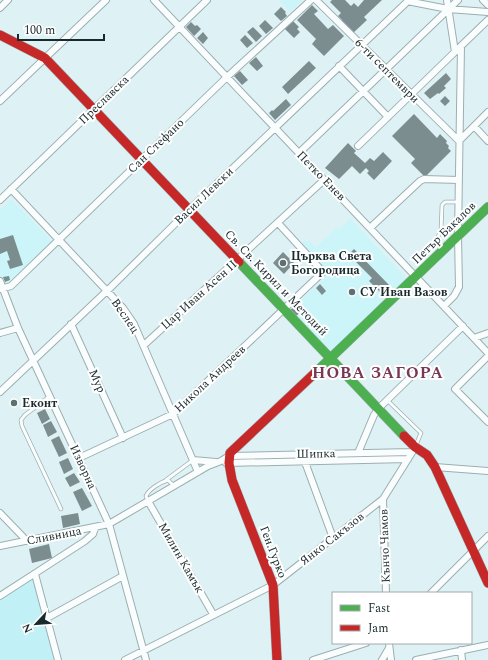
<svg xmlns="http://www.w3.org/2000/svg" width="488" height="660" font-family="Spectral,serif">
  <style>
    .built { fill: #ccf5f9 }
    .green { fill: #c1f1f7 }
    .building { fill: #7c8d90 }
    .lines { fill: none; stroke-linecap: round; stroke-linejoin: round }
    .lane-casing { stroke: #9daeb0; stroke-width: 4.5 }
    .street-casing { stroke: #9daeb0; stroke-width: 8 }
    .fast-casing { stroke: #9daeb0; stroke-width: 10 }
    .jam-casing { stroke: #9daeb0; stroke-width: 10 }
    .lane { stroke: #fafdfe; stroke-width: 3 }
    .street { stroke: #fafdfe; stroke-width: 6 }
    .fast { stroke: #4caf50; stroke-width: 9 }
    .jam { stroke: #c62828; stroke-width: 9 }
    .poi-dot { fill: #5d7072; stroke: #fff; stroke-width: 1.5 }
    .labels { text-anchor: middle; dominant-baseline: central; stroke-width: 4; stroke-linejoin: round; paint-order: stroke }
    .street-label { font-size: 12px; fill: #182a2c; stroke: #fff }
    .poi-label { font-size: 12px; font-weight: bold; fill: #182a2c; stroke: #fff; text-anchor: start }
    .district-label { font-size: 16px; font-weight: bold; letter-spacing: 1px; fill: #7a3755; stroke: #fff }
  </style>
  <rect width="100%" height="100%" fill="#def2f5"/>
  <!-- built -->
  <path class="built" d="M279,0h23l-12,12z
    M11,199l41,42 -44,42 -4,1 -4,-12v-62z
    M350,218l57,61 -77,73 -40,-42 39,-36 -28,-30 4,-4 2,2 2,-2 7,7 21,-20 3,2z"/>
  <!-- green -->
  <path class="green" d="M35,574l23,86h-58v-64z"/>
  <!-- building -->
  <path class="building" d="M332,0h13l6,6 3,-3 4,4 6,-7h18l-18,17 3,3 -15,14 -12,-12 2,-2 -4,-4 3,-3 -11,-11z
    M312,5l6,6 -4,3 14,15 5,-4 11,11 -20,20 -12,-12 4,-5 -19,-19z
    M281,7l5,5 -1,1 2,3 -6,5 -7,-7z
    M265,20l8,8 -7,6 -7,-8z
    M292,20l7,7 -2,2 3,3 -6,6 -10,-10z
    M191,22l4,4 2,-1 4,4 -7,7 -8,-9z
    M253,27l9,9 -6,6 -9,-10z
    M203,32l5,6 -5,6 -6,-6z
    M245,35l8,8 -6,5 -7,-8z
    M256,57l7,9 -6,5 -8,-8z
    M309,61l7,7 -28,26 -6,-7z
    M240,71l8,9 -6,5 -8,-9z
    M446,73l5,6 -7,7 2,2 -7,6 -1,-1 -8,6 -6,-6z
    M445,96l5,5 -5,5 -5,-5z
    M286,99l5,6 -16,15 -6,-7 3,-3 1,1z
    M414,114l23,24 3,-4 7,7 -1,2 3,3 -1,2 3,3 -26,26 -14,-14 4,-4 -23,-23z
    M348,143l8,8 -2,2 11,10 5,-5 4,3 9,-9 9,9 -18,19 -7,-7 2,-2 -3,-3 -6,6 -8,-8 -13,13 -14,-11z
    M13,235l10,30 -13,4 -3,-8 3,-1 -3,-9 -7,3v-15z
    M354,249l35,36 -8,8 -12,-12 3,-3 -18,-18 -2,2 -5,-6z
    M283,252l11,11 -10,11 -11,-11z
    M9,276l1,4 -5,2 -2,-5z
    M320,284l6,7 -4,4 -6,-7z
    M296,305l6,6 -6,5 -6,-6z
    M45,409l5,10 -8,5 -5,-11z
    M51,421l6,11 -9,5 -5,-12z
    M59,436l8,17 -8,4 -8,-17z
    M68,458l5,11 -9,5 -5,-12z
    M74,473l6,9 -10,5 -5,-9z
    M82,488l10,18 -10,5 -9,-19z
    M78,513l2,11 -17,4 -2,-12z
    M49,544l3,14 -20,5 -3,-14z"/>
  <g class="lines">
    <defs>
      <path id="lane" d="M441,249l-6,-7 6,-11 1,-26 3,-3h13
        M50,396l-25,19 -4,5 1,6 39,83
        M388,401l33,32 -5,12
        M166,480l27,-20
        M148,501l-2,-5c3,-7 15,-14 22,-16l6,6"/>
      <path id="street" d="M154,0l334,353
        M316,0l143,141 29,-29
        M447,0l8,52
        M483,0l5,5
        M407,1l41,8 40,3
        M0,8l8,-8
        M339,66l49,51
        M0,101l106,-101
        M474,126l14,15
        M358,146l103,-100
        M299,153l159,-153
        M11,189l112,119 11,16 64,148
        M0,200l207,-200
        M370,228l50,-47 4,-2 35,1
        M0,281l18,47 91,196 37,136
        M0,289l11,-3 216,-209 84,-77
        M444,306l10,-10 5,-9 -1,-51 3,-190 27,-26
        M71,324l52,114
        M0,333l18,-5
        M474,338l14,-5
        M144,345l180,-165
        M488,356l-33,33 33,33
        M0,392l111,-105 78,-77 220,-210
        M358,453l16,-38 5,-7 84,-82
        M79,458l94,-44 150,-142 -45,-49
        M193,460l23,2
        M305,462l28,76
        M226,463l182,-4
        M435,467l53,4
        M383,499l3,94
        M148,501l65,113
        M0,513l27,28
        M0,546l109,-22 99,-58 13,-5 8,-5 183,-4
        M35,574l23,86
        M431,593l57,-57
        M0,596l85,-55 8,-7 2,-6
        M47,618l76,-42
        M389,643l2,17
        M461,650l1,10
        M125,660l148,-75 110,-86 30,-48
        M313,660l53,-17
        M382,660l7,-12
        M416,660l72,-15"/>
      <path id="fast" d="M239,262l165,174
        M316,372l172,-165"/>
      <path id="jam" d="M0,35l45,23 194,204
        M404,436l11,11 12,8 8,12 53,116
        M277,660l-4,-75 -41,-105 -3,-17 1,-10 86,-81"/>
    </defs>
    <!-- lane casing -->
    <use href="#lane" class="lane-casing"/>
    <!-- street casing -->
    <use href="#street" class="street-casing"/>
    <!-- fast casing -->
    <use href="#fast" class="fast-casing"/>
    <!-- jam casing -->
    <use href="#jam" class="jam-casing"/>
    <!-- lane -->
    <use href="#lane" class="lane"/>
    <!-- street -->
    <use href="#street" class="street"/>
    <!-- fast -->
    <use href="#fast" class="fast"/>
    <!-- jam -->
    <use href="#jam" class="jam"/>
  </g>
  <!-- markers -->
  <g class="poi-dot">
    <circle cx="283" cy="263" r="4"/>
    <circle cx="352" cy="292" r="4"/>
    <circle cx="14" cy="403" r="4"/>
  </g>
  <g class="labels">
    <!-- street labels -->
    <g class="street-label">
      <text transform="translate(387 71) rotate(45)">6-ти септември</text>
      <text transform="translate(104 100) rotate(-44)">Преславска</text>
      <text transform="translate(156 146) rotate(-44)">Сан Стефано</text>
      <text transform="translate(321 176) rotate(46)">Петко Енев</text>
      <text transform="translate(204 196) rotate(-44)">Васил Левски</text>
      <text transform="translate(444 233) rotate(-44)">Петър Бакалов</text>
      <text transform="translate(276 283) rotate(46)">Св. Св. Кирил и Методий</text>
      <text transform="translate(199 295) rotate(-42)">Цар Иван Асен II</text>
      <text transform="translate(125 316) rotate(55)">Веслец</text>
      <text transform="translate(210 379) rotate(-43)">Никола Андреев</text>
      <text transform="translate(97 381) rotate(66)">Мур</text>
      <text transform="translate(316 454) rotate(-1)">Шипка</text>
      <text transform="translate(83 467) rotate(65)">Изворна</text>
      <text transform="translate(54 536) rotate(-11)">Сливница</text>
      <text transform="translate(332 539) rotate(-38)">Янко Сакъзов</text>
      <text transform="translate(385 546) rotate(-92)">Кънчо Чамов</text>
      <text transform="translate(273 552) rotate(69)">Ген.Гурко</text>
      <text transform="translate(181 558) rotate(60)">Милин Камък</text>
    </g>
    <!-- poi labels -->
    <g class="poi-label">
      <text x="291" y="256">Църква Света<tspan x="291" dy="14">Богородица</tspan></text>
      <text x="360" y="292">СУ Иван Вазов</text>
      <text x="22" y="403">Еконт</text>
    </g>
    <!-- district labels -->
    <g class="district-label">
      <text x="378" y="373">НОВА ЗАГОРА</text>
    </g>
  </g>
  <!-- legend -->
  <rect x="332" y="592" width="140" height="52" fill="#ffffff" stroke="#a3aaab"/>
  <rect x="340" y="605" width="20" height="6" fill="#4caf50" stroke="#a3aaab"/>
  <text x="368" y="612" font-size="12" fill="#182a2c">Fast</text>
  <rect x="340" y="625" width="20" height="6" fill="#c62828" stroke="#a3aaab"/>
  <text x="368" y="632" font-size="12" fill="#182a2c">Jam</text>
  <!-- north arrow -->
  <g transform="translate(36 624) rotate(244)" stroke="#ffffff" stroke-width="3" paint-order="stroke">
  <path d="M0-3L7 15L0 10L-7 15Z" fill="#182a2c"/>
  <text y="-6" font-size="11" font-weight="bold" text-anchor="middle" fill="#182a2c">N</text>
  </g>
  <!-- scale -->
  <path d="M18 34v6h86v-6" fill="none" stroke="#182a2c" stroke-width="2"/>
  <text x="24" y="34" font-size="12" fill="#182a2c" stroke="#ffffff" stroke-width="3" paint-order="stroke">100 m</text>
</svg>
